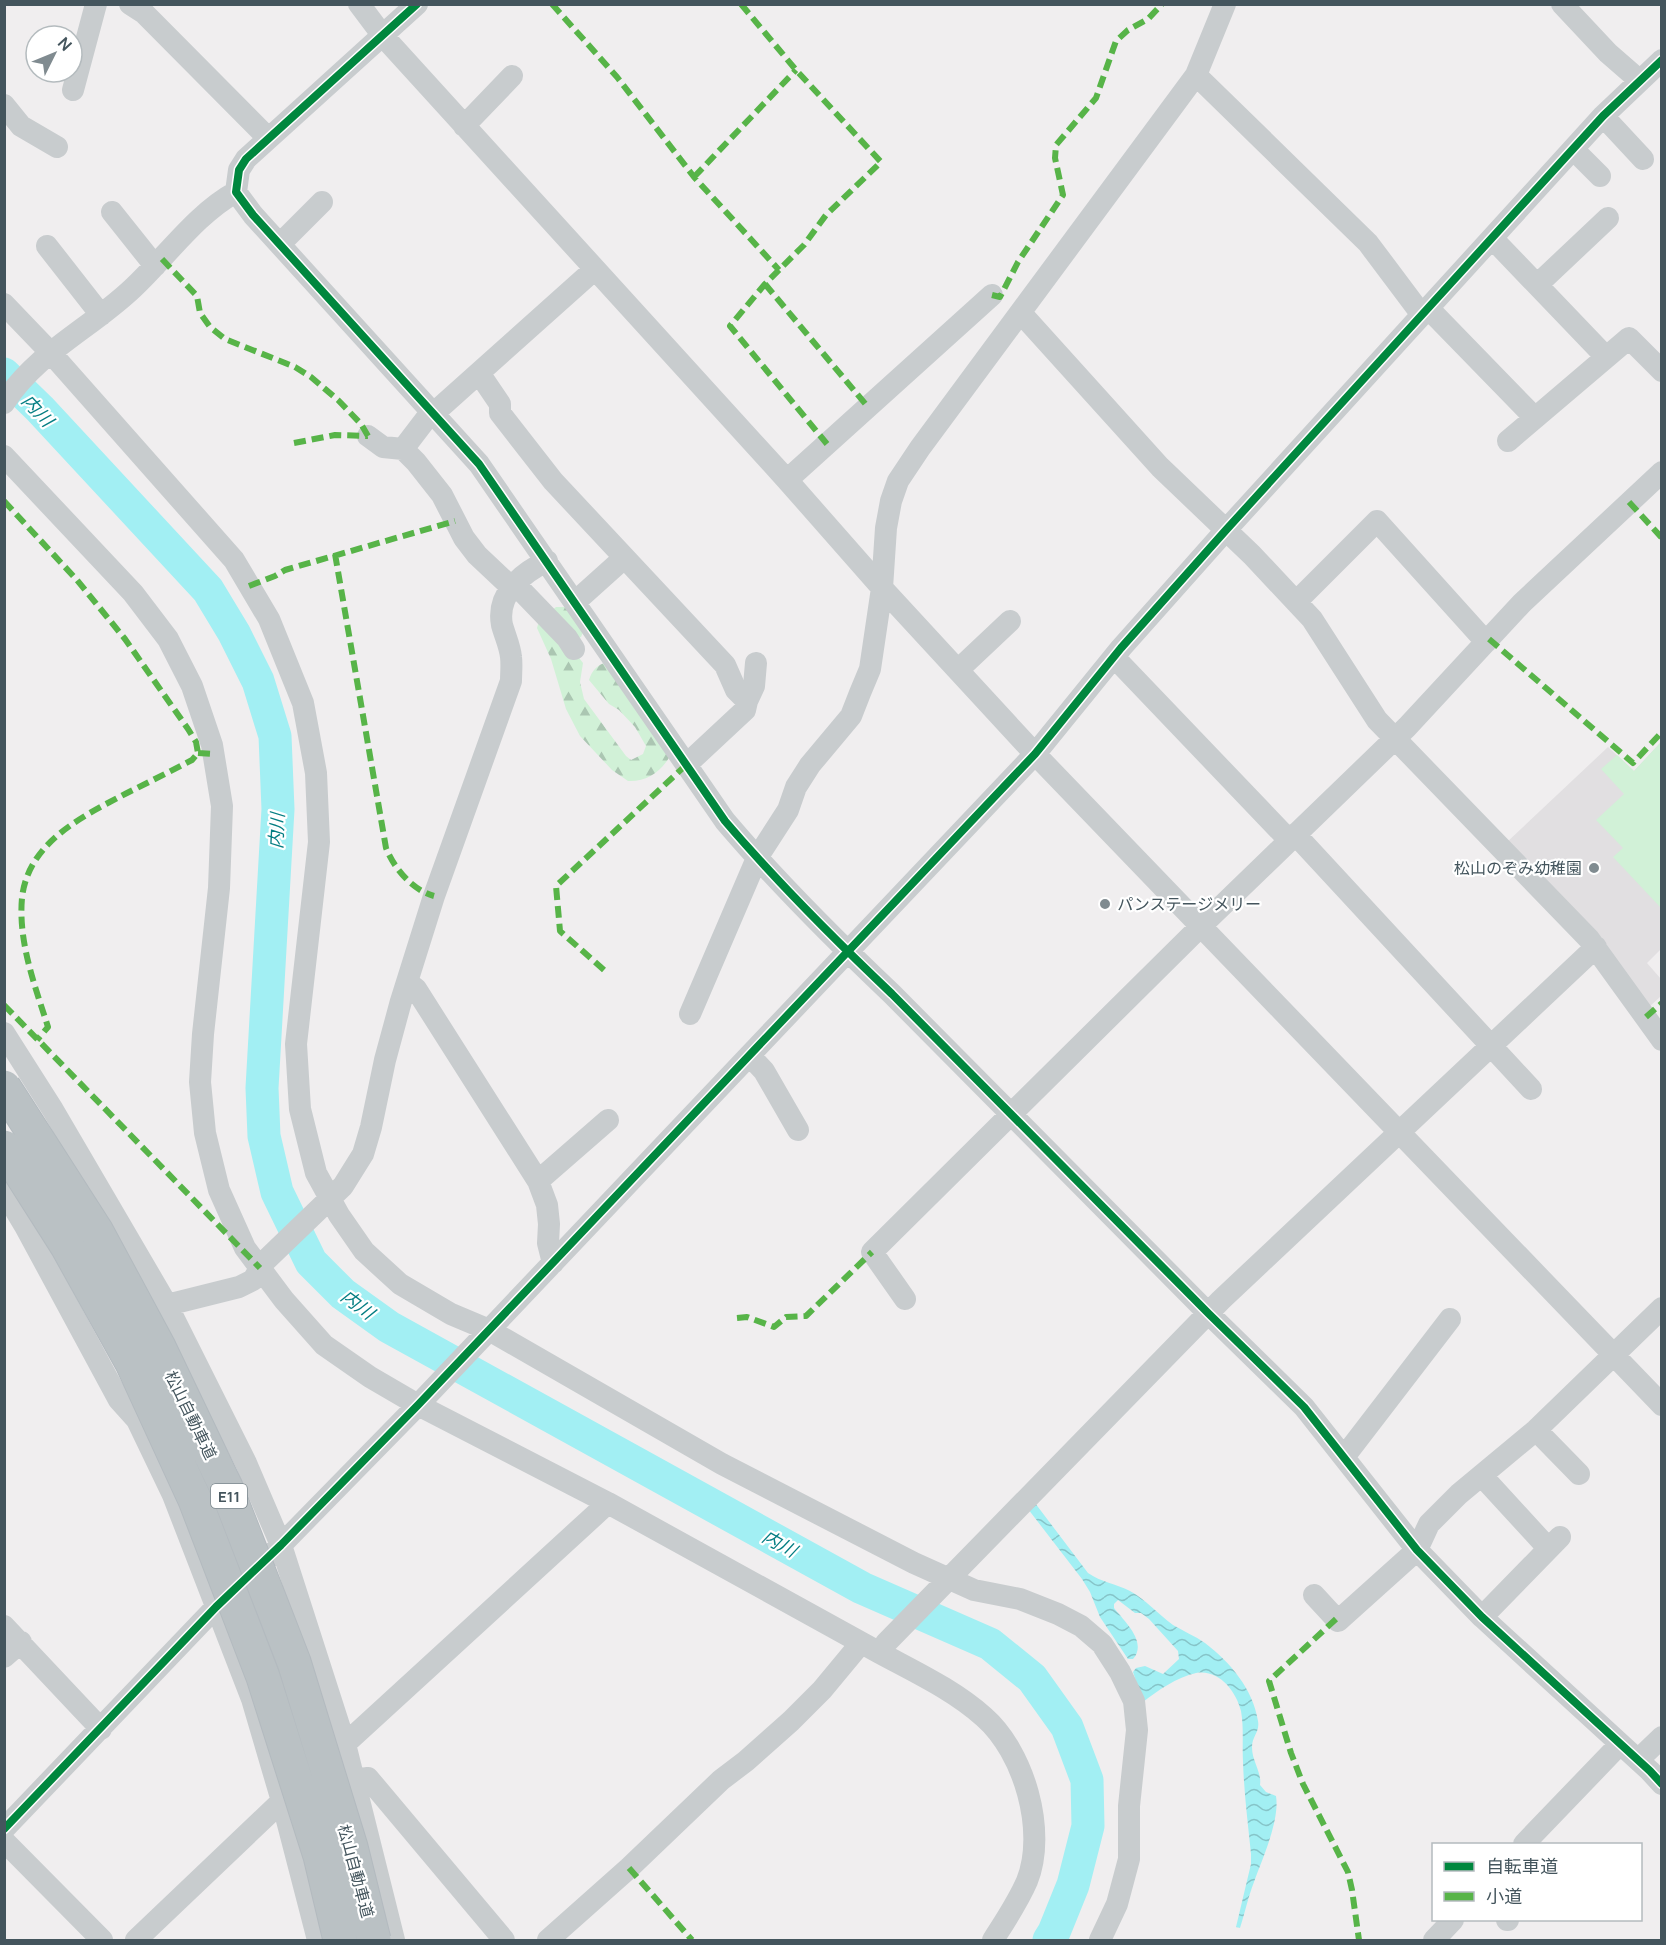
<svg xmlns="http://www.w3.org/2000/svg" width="1666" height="1945" font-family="Manrope,'Noto Sans JP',sans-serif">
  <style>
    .education { fill: #e1dfe1 }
    .forest { fill: url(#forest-firs) }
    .pitch { fill: #d1f1d7 }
    .water { fill: url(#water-waves) }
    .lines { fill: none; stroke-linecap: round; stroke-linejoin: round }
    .river { stroke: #a2eff3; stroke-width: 33 }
    .minor { stroke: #c8ccce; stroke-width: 22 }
    .highway-bridge-casing { stroke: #b3babf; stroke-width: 35; stroke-linecap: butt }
    .highway-bridge { stroke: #bac1c4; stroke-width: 33 }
    .quiet { stroke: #57b448; stroke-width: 6; stroke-dasharray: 12 6; stroke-linecap: butt }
    .cycleway-casing { stroke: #fff; stroke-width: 11 }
    .cycleway { stroke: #00873e; stroke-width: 8 }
    .poi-dot { fill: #808b90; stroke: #fff; stroke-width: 2 }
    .labels { text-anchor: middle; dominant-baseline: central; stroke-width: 4.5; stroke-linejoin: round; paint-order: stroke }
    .shield { fill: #fff; stroke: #7c888e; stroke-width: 1.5 }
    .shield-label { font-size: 15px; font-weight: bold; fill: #44555d }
    .poi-label { font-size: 16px; fill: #44555d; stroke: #fff; text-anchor: end }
    .street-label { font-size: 16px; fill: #44555d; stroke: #fff }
    .water-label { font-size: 18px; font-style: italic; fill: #057e83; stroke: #fff }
  </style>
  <defs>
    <pattern id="forest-firs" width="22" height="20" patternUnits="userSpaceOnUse" patternTransform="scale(1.5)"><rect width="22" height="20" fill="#d1f1d7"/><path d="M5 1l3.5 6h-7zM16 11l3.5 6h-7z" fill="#abc6b2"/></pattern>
    <pattern id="water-waves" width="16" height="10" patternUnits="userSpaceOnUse" patternTransform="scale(1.5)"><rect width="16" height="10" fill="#a2eff3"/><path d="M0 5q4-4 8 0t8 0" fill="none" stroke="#86c4c8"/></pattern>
  </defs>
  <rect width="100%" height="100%" fill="#f0eeef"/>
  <!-- education -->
  <path class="education" d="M1661,742v207l-14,14 14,16v17l-14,13 -141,-166 102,-96 26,24z"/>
  <!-- forest -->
  <path class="forest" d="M556,607h13l15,23 -3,7 -5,2v15l7,9 -3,19 4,17 42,57 5,4 12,-6 3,-8 -11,-19 -16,-17 -10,-6 -20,-24c3,-10 9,-16 19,-18l62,94c-9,16 -24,26 -42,25l-16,-11 -32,-34 -14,-27 -15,-50 -14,-31 2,-7z"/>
  <!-- pitch -->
  <path class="pitch" d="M1661,742v166l-48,-51 10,-9 -27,-28 28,-26 -23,-25 16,-14 17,16z"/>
  <!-- water -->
  <path class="water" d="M1035,1503l53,70c13,9 28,11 42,18 16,9 28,23 43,34 10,6 22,11 32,18 25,19 48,46 53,78 2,11 -6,15 -6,26 0,15 10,25 8,38l6,7 10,4c4,24 -14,64 -22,86 -6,15 -9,31 -14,46l-4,-1 15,-63v-10c-3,-30 -7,-61 -8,-92 -1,-17 1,-34 -2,-51 -5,-20 -22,-42 -45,-38 -19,4 -39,18 -53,29l-10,-30 3,-4 9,-2 18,8 16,-15 -1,-8 -29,-32 -8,-6h-6l-17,-13 -4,4v4c10,13 34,34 19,51h-5l-28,-42 -10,-25 -8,-13 -54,-70z"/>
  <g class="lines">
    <!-- river -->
    <path class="river" d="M4,374l36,35 168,181 26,43 24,48 17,55 3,73 -16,279 2,48 13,56 34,70 32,32 46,33 473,261 128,56 42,34 35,49 20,53 1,46 -15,59 -19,47 -5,8"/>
    <!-- minor -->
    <path class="minor" d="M130,4l14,9 124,125
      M359,4l24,32 404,444 95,108 153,166 627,651
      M417,4l-171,155 -7,11 -3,22 17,23 226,249 246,357c52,61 109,118 167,173l317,320 95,93 113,143 65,67 168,154 12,13
      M1562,4l46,49 31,27
      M1196,75l172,168 54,72
      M73,90l23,-86
      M4,105l17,21 36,21
      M1603,116l40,43
      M464,126l48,-50
      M1573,149l27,27
      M112,212l43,54
      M1492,238l114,119
      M280,244l42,-42
      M47,246l54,69
      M1537,285l71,-67
      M4,304l46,48 184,208 35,59 34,84 13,70 3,69 -23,202 4,65 16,64 23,42 25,36 36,33 51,30 38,16 233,134 192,99 60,27 46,9 38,15 23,12 21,18 18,28 14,29 3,29 -8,76v53l-12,45 -17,36
      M1428,308l107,110
      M1021,313l139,154 92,88 60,64 65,101 212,219 73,101
      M479,373l21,31v9l53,68 172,184 11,25 11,11
      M4,403c33,-51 86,-74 129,-115 33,-31 64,-75 103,-96
      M434,413l161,-144
      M368,436l15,11 20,2 13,13 26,33 22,43 13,17 34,32
      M1508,441l121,-103 33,33
      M403,449l29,-38
      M4,456l129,137 35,46 24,47 20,59 10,61 -3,82 -16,146 -3,48 5,51 14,57 26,58 39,52 40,45 46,32 48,28 190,98
      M787,480l205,-185
      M514,583l53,55 7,11
      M575,602l49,-44
      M1296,602l81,-81 109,121
      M1114,657l175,183
      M958,670l52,-49
      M686,765l59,-55 2,-9 7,-15 2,-23
      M1295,834l236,255
      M407,982l9,7 122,192 9,24 2,19 -1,19 5,20
      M690,1014l67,-156 31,-48 8,-23 14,-22 41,-49 9,-23 10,-24 12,-81 4,-60 5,-27 7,-20 22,-33 276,-373 29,-71
      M4,1033l49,77 114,195 79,158 35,82 64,199 49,196
      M750,1056l14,15 34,59
      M538,1181l70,-61
      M4,1191l21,35 94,174 18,20 36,75 79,204 30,102 36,139
      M905,1299l-33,-47 329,-326 206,-199 115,-124 140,-131
      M167,1305l72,-18 14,-7 11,-18 79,-76 20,-32 8,-27 14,-67 16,-59 33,-105 77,-215c0,-8 1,-16 0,-24 -1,-11 -6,-21 -9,-32 -6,-31 20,-52 45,-64
      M1536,1430l43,44
      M1344,1457l106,-138
      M1482,1476l66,72
      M1314,1595l24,26 79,-71 12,-26 30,-30 77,-64 126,-122
      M1482,1617l78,-80
      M4,1626l97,103
      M880,1653c35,19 74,37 104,64 40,35 63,114 43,164 -9,21 -22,40 -34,59
      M4,1657l17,-15
      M345,1744l263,-241 272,150 6,-10 335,-343 375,-353
      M1638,1760l24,-23
      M354,1780l14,-2 136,162
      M4,1829l212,-222 65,-62 137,-140 617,-651 86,-106 105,-118 377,-414 59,-56
      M4,1841l98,99
      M1524,1844l96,-100
      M1507,1920h1
      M136,1940l146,-139
      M548,1940l81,-72 92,-88 25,-19 45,-40 31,-31 39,-47
      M1434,1940l19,-20"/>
    <defs>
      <path id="highway-bridge" d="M4,1087l93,145 62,115 67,140 68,175 57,185 23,93
        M4,1147l63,99 65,117 63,137 68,177 57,179 20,84"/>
    </defs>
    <!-- highway-bridge casing -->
    <use href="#highway-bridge" class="highway-bridge-casing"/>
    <!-- highway-bridge -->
    <use href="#highway-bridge" class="highway-bridge"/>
    <!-- quiet -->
    <path class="quiet" d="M552,4l65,73 77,100 85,93
      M741,4l55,66 85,92 -55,53 -22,30 -39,39 -35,42 97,118
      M694,177l102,-107
      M162,259l35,37 3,17 10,14 15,12 70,28 16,10 27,23 23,24 7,12
      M765,284l103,123
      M992,295l8,2 18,-35 45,-67 -8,-37 1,-13 40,-47 20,-57 12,-11 20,-11 14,-15
      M294,443l41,-8 33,1
      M4,501l73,79 48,59 63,90 8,13 2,11 -6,7c-21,11 -43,22 -65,33 -44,23 -99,49 -105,105 -4,44 13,88 26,129l-11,13
      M1629,502l33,36
      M335,554l51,294c8,20 26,42 48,48
      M249,586l26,-10 10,-6 170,-49
      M1489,639l144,124 29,-31
      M198,753l16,1
      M604,970l-44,-39 -4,-45 130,-121
      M4,1005l256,263
      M1646,1017l16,-14
      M737,1318l10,-1 27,10 12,-10 20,-1 66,-64
      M1336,1619l-67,62 22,72 12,31 45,88 4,18 7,50
      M629,1868l63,72"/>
    <defs>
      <path id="cycleway" d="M417,4l-171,155 -7,11 -3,22 17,23 226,249 246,357c52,61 109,118 167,173l317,320 95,93 113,143 65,67 168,154 12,13
        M4,1829l212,-222 65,-62 137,-140 617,-651 86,-106 105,-118 377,-414 59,-56"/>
    </defs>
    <!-- cycleway casing -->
    <use href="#cycleway" class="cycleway-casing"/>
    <!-- cycleway -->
    <use href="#cycleway" class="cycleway"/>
  </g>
  <!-- markers -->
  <g class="poi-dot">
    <circle cx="1594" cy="868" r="6"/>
    <circle cx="1105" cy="904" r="6"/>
  </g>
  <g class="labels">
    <!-- shield labels -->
    <rect class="shield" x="211" y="1484" width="36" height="24" rx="4.5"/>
    <g class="shield-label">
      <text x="229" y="1496">E11</text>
    </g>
    <!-- poi labels -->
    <g class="poi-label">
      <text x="1582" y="868">松山のぞみ幼稚園</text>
      <text x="1117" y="904" text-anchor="start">パンステージメリー</text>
    </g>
    <!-- street labels -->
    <g class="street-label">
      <text transform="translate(191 1415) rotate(64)">松山自動車道</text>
      <text transform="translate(356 1871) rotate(75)">松山自動車道</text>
    </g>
    <!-- water labels -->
    <g class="water-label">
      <text transform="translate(38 410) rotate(47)">内川</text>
      <text transform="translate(276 831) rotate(-87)">内川</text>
      <text transform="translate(358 1304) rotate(37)">内川</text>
      <text transform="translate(780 1543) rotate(29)">内川</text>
    </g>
  </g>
  <!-- border -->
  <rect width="1666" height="1945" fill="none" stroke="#44555d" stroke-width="12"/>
  <!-- legend -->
  <rect x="1432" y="1843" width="210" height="78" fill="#ffffff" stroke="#b4bbbe" stroke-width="1.5"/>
  <rect x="1444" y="1862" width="30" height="9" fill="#00873e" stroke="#b4bbbe" stroke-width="1.5"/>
  <text x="1486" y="1873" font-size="18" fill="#44555d">自転車道</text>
  <rect x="1444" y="1892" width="30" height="9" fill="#57b448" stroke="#b4bbbe" stroke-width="1.5"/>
  <text x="1486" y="1903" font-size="18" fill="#44555d">小道</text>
  <!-- north arrow -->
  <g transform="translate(54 54) rotate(47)"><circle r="28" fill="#ffffff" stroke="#b4bbbe" stroke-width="1.5"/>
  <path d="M0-4.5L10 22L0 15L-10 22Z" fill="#808b90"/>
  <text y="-9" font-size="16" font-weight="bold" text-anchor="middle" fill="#44555d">N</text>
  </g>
</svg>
